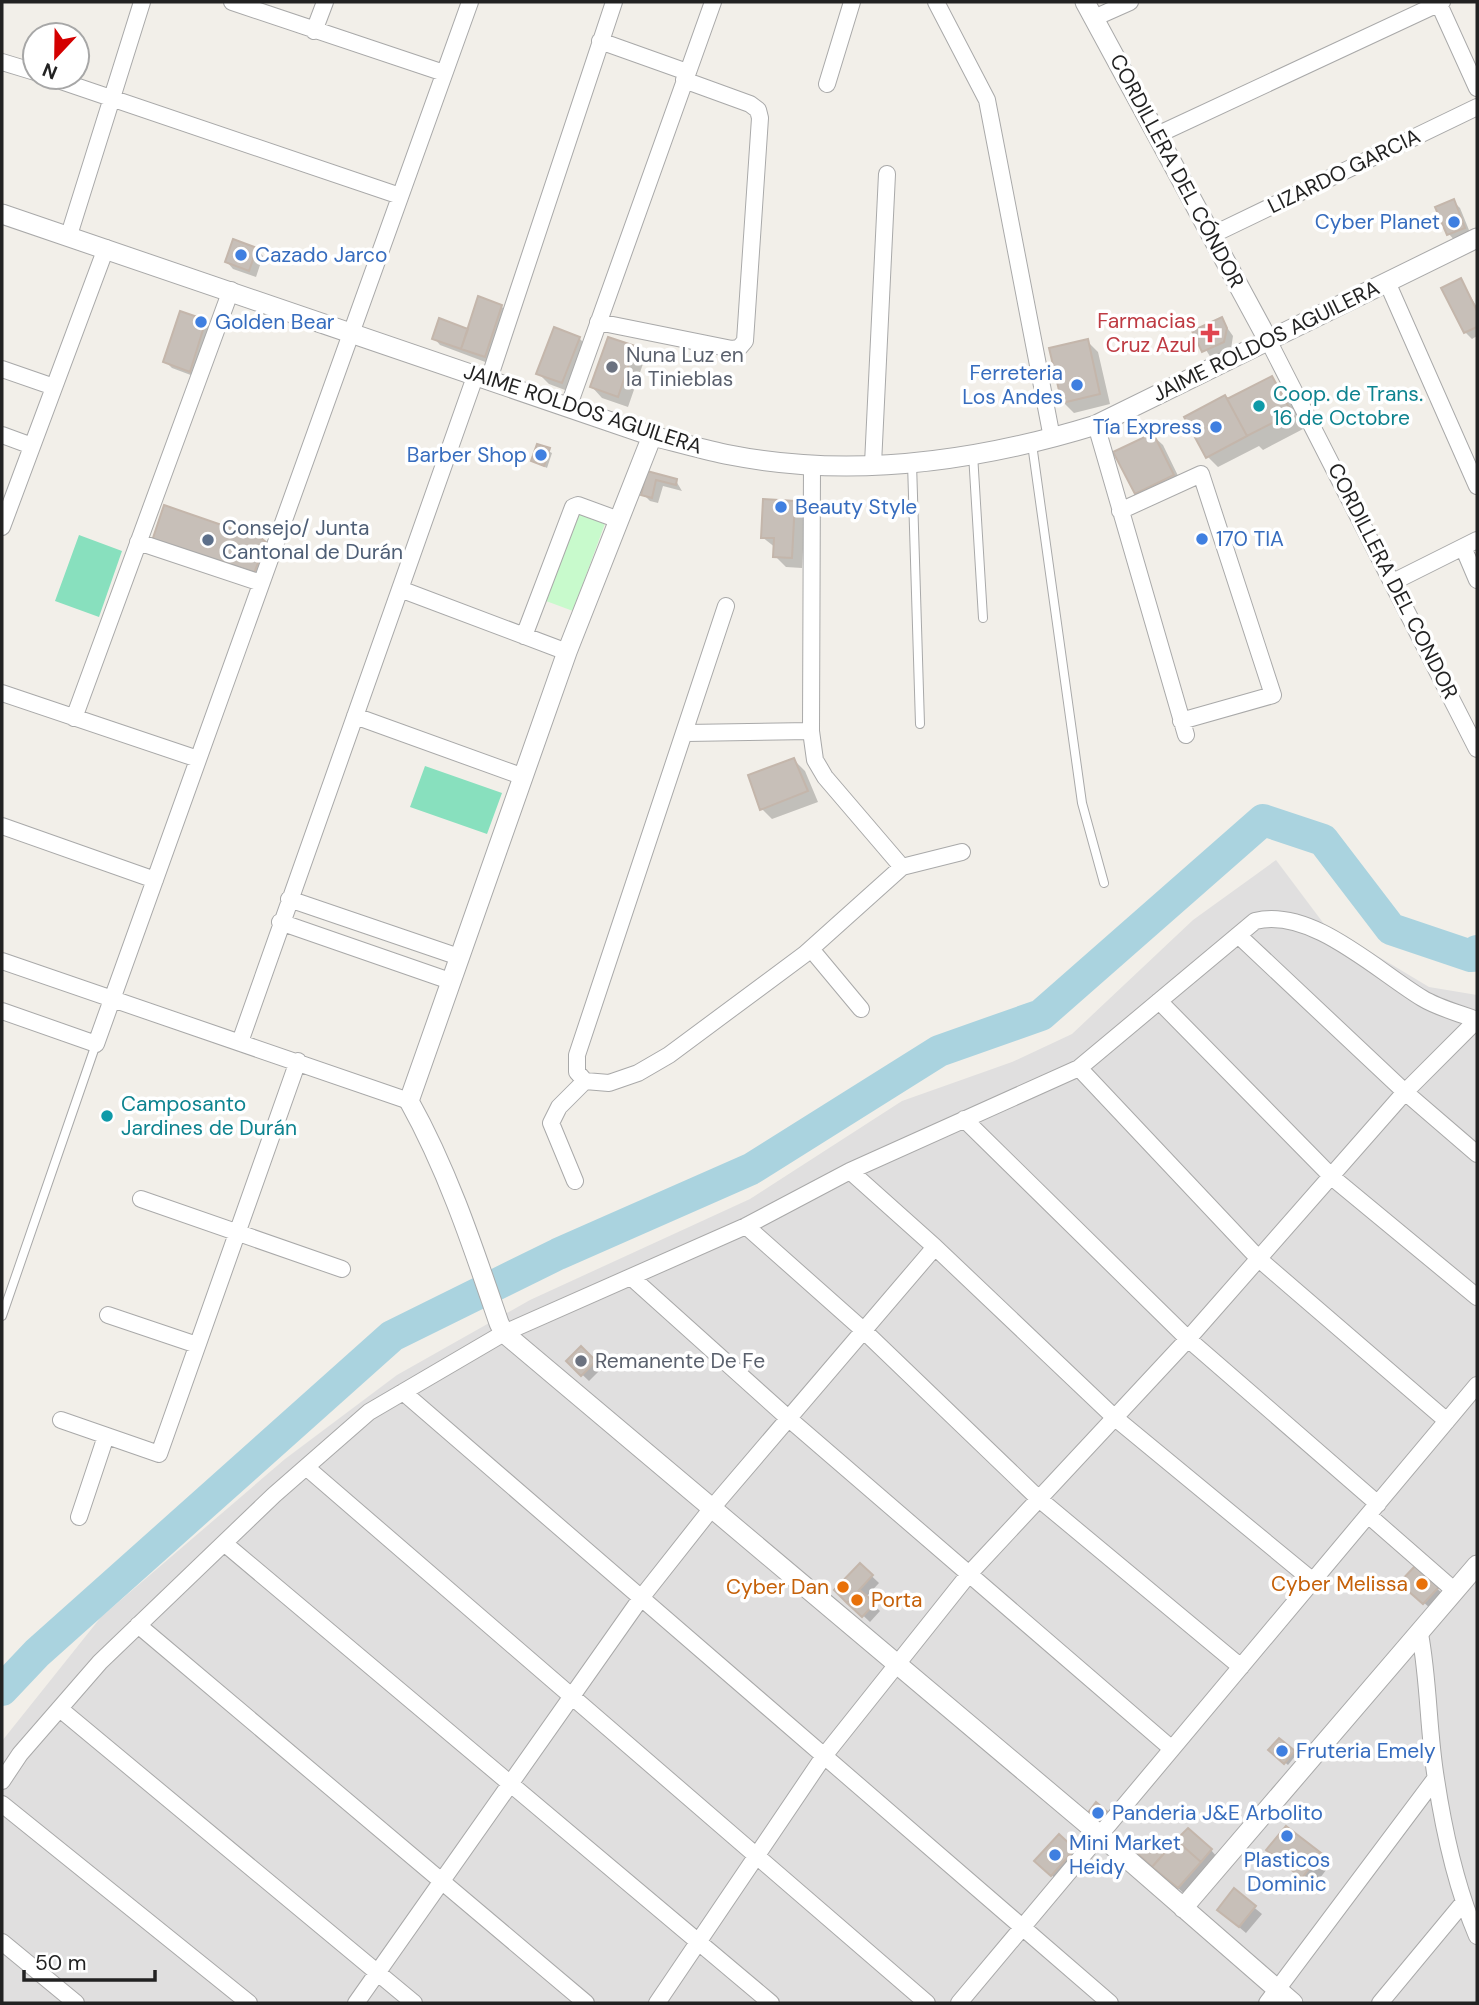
<svg xmlns="http://www.w3.org/2000/svg" width="1479" height="2005" font-family="'DM Sans',sans-serif">
  <style>
    .residential { fill: #e0dfdf }
    .park { fill: #c8facc }
    .pitch { fill: #88e0be }
    .shadow { fill: #0003 }
    .lines { fill: none; stroke-linecap: round; stroke-linejoin: round }
    .river { stroke: #aad3df; stroke-width: 32 }
    .building { fill: #c7bfb8; stroke: #c4b6ab; stroke-width: 2 }
    .service-casing { stroke: #a9a9a9; stroke-width: 10 }
    .minor-casing { stroke: #a9a9a9; stroke-width: 18 }
    .tertiary-casing { stroke: #a9a9a9; stroke-width: 21 }
    .service { stroke: #fff; stroke-width: 8 }
    .minor { stroke: #fff; stroke-width: 16 }
    .tertiary { stroke: #fff; stroke-width: 19 }
    .shop-dot { fill: #3f7fe0; stroke: #fff; stroke-width: 2.5 }
    .health-dot { fill: #e0444e; stroke: #fff; stroke-width: 2.5 }
    .worship-dot { fill: #6b7280; stroke: #fff; stroke-width: 2.5 }
    .culture-dot { fill: #0f9aa8; stroke: #fff; stroke-width: 2.5 }
    .service-dot { fill: #5c6f8a; stroke: #fff; stroke-width: 2.5 }
    .food-dot { fill: #e8710a; stroke: #fff; stroke-width: 2.5 }
    .labels { text-anchor: middle; dominant-baseline: central; stroke-width: 7; stroke-linejoin: round; paint-order: stroke }
    .street-label { font-size: 21px; fill: #222; stroke: #fff }
    .shop-label { font-size: 21px; fill: #366cbe; stroke: #fff; text-anchor: start }
    .health-label { font-size: 21px; fill: #be3a42; stroke: #fff; text-anchor: end }
    .worship-label { font-size: 21px; fill: #5b616d; stroke: #fff; text-anchor: start }
    .culture-label { font-size: 21px; fill: #0d838f; stroke: #fff; text-anchor: start }
    .service-label { font-size: 21px; fill: #4e5e75; stroke: #fff; text-anchor: start }
    .food-label { font-size: 21px; fill: #c56008; stroke: #fff; text-anchor: end }
  </style>
  <rect width="100%" height="100%" fill="#f2efe9"/>
  <!-- residential -->
  <path class="residential" d="M1276,860l48,64 105,63 48,8v1008h-1475v-262l99,-124 184,-158 112,-84 133,-75 220,-101 152,-98 110,-39 60,-28 121,-114z"/>
  <!-- park -->
  <path class="park" d="M580,508l27,10 -34,93 -27,-10z"/>
  <!-- pitch -->
  <path class="pitch" d="M79,535l43,16 -23,66 -44,-16z
    M425,766l77,27 -15,41 -77,-27z"/>
  <!-- shadow -->
  <path class="shadow" d="M1453,201l7,7 11,27 -16,6 -6,-7z
    M234,241l23,8 6,7 -7,21 -23,-8 -6,-7z
    M1461,281l16,26v29l-5,3 -7,-7z
    M501,306l11,11 -16,49 -56,-21 -6,-7 35,-7z
    M1221,319l12,17 -2,13 -20,9 -16,-26z
    M205,322l7,6 -16,49 -24,-9 -7,-7z
    M579,338l11,11 -17,44 -24,-9 -11,-11z
    M1087,341l11,11 12,52 -36,9 -11,-11z
    M634,348l11,10 -17,49 -26,-9 -10,-11z
    M1272,378l14,15 19,35 -42,22 -4,-4 -41,21 -10,-10 20,-56z
    M1152,435l11,10 20,41 -36,18 -11,-11z
    M538,446l14,7 -5,15 -14,-7z
    M648,474l28,7 6,10 -19,-5 -5,17 -8,-2 -7,-7z
    M795,502l10,11 -3,55 -16,-1 -11,-11 1,-8 -14,-11z
    M261,540l18,18 -12,31 -113,-48z
    M794,760l11,11 13,31 -46,17 -10,-10z
    M581,1348l20,21 -12,12 -21,-20z
    M860,1565l19,18 -13,14 14,14 -10,11 -34,-32z
    M1415,1568l29,27 -13,14 -29,-26z
    M1279,1740l17,15 -8,10 -17,-15z
    M1286,1828l44,37 -17,22 -45,-37z
    M1059,1836l22,21 -23,24 -22,-20z
    M1151,1842l14,12 46,-4 6,7 -28,41 -49,-44z
    M1234,1891l28,23 -16,19 -20,-17z"/>
  <g class="lines">
    <!-- river -->
    <path class="river" d="M2,1690l35,-37 355,-317 166,-82 193,-85 188,-118 102,-36 222,-195 60,20 68,89 80,27 6,-5"/>
  </g>
  <!-- building -->
  <path class="building" d="M1454,199l11,29 -18,7 -12,-28z
    M233,239l24,9 -8,23 -24,-9z
    M1461,278l16,33v16l-13,6 -23,-45z
    M478,296l24,9 -17,52 -24,-8z
    M180,311l26,9 -16,52 -27,-10z
    M1222,317l5,11 -3,14 -22,10 -10,-21z
    M439,318l29,11 -7,20 -29,-10z
    M554,327l26,10 -18,46 -26,-9z
    M608,337l27,9 -17,51 -28,-10z
    M1088,339l12,55 -38,9 -13,-55z
    M1272,376l20,37 -45,23 -20,-37z
    M1225,395l22,41 -41,22 -22,-41z
    M1153,433l21,42 -39,19 -22,-42z
    M537,444l13,4 -6,18 -13,-5z
    M647,471l30,8 -1,6 -20,-5 -4,18 -11,-3z
    M763,499l32,2 -3,57 -19,-1 1,-19h-13z
    M164,505l98,34 4,3 -13,34 -101,-35z
    M794,758l14,33 -48,19 -12,-35z
    M581,1346l15,15 -15,15 -15,-15z
    M860,1563l13,12 -26,28 -13,-13z
    M1415,1566l24,21 -16,17 -24,-21z
    M860,1590l15,13 -13,14 -15,-14z
    M1279,1738l16,13 -11,13 -16,-14z
    M1096,1802l13,11 -10,11 -12,-10z
    M1286,1826l35,27 -19,25 -36,-28z
    M1188,1828l24,21 -11,13 -25,-22z
    M1059,1834l16,15 -24,27 -17,-15z
    M1151,1839l14,13 -13,15 -14,-13z
    M1176,1840l25,22 -23,26 -26,-21z
    M1234,1888l22,18 -17,21 -22,-17z"/>
  <g class="lines">
    <defs>
      <path id="service" d="M1032,444l50,359 22,80
        M973,454l10,164
        M912,463l8,261
        M2,1316l94,-272"/>
      <path id="minor" d="M232,2l212,71
        M936,2l51,98 65,338
        M1438,2l39,86
        M1094,18l36,-16
        M314,31l11,-29
        M600,41l87,31
        M2,62l33,10
        M49,77l351,119
        M827,84l25,-82
        M1157,135l285,-133
        M69,235l73,-233
        M1212,235l265,-128
        M1387,282l90,204
        M598,322l134,27 7,-1 6,-7 15,-223 -2,-8 -8,-6 -66,-24
        M1268,340l209,409
        M2,369l52,18
        M489,379l125,-377
        M568,408l145,-406
        M1096,425l90,310
        M2,435l30,11
        M812,464l-1,267 4,29 10,17 77,90
        M873,464l14,-290
        M1120,511l81,-37 72,221 -92,26
        M2,527l104,-279
        M138,542l123,41
        M1463,547l14,33
        M1393,582l84,-42
        M400,589l167,63
        M726,606l-149,449v17l8,9 24,2 29,-10 31,-18 136,-101 97,-87 60,-15
        M524,636l49,-129 5,-2 41,15
        M2,693l196,66
        M355,716l169,61
        M74,718l157,-428
        M686,733l125,-2
        M2,826l153,54
        M289,899l170,58
        M280,922l170,59
        M1238,935l167,157 72,62
        M811,949l50,60
        M2,961l407,140
        M1159,1001l174,177 144,119
        M2,1011l94,33 374,-1042
        M240,1042l236,-668
        M1079,1068l181,192 187,161
        M964,1119l224,220 190,165
        M850,1171l85,76 179,170 199,164
        M575,1181l-24,-58 8,-16 26,-26
        M141,1199l201,70
        M746,1226l116,103 177,170 202,168
        M631,1277l157,141 384,331
        M108,1315l89,30
        M403,1392l707,611
        M61,1420l98,34 139,-393
        M306,1467l621,536
        M1368,1515l87,76
        M79,1517l27,-81
        M224,1543l547,460
        M138,1625l448,378
        M1420,1634c9,48 8,97 16,145 8,53 20,108 41,157
        M60,1709l354,294
        M2,1781l18,-27 80,-92 174,-167 95,-83 135,-79 242,-107 104,-55 229,-103 176,-147c56,-14 121,49 167,77 16,10 37,15 55,22
        M2,1804l247,199
        M2,1942l74,61
        M356,2003l285,-405 71,-90 223,-261
        M657,2003l167,-247 145,-182 219,-235 217,-247 72,-72
        M959,2003l518,-618
        M1267,2003l168,-224
        M1380,2003l83,-100"/>
      <path id="tertiary" d="M1085,2l183,338
        M2,214l650,222c26,6 52,14 78,19 121,24 249,6 366,-30l381,-187
        M652,436l-85,216 -158,449c39,70 64,146 90,222l5,10 596,502 193,168
        M1183,1908l294,-343"/>
    </defs>
    <!-- service casing -->
    <use href="#service" class="service-casing"/>
    <!-- minor casing -->
    <use href="#minor" class="minor-casing"/>
    <!-- tertiary casing -->
    <use href="#tertiary" class="tertiary-casing"/>
    <!-- service -->
    <use href="#service" class="service"/>
    <!-- minor -->
    <use href="#minor" class="minor"/>
    <!-- tertiary -->
    <use href="#tertiary" class="tertiary"/>
  </g>
  <!-- markers -->
  <g class="shop-dot">
    <circle cx="1454" cy="222" r="7"/>
    <circle cx="241" cy="255" r="7"/>
    <circle cx="201" cy="322" r="7"/>
    <circle cx="1077" cy="385" r="7"/>
    <circle cx="1216" cy="427" r="7"/>
    <circle cx="541" cy="455" r="7"/>
    <circle cx="781" cy="507" r="7"/>
    <circle cx="1202" cy="539" r="7"/>
    <circle cx="1282" cy="1751" r="7"/>
    <circle cx="1098" cy="1813" r="7"/>
    <circle cx="1287" cy="1836" r="7"/>
    <circle cx="1055" cy="1855" r="7"/>
  </g>
  <path class="health-dot" d="M1206.5 322.5h7v7h7v7h-7v7h-7v-7h-7v-7h7z"/>
  <g class="worship-dot">
    <circle cx="612" cy="367" r="7"/>
    <circle cx="581" cy="1361" r="7"/>
  </g>
  <g class="culture-dot">
    <circle cx="1259" cy="406" r="7"/>
    <circle cx="107" cy="1116" r="7"/>
  </g>
  <circle class="service-dot" cx="208" cy="540" r="7"/>
  <g class="food-dot">
    <circle cx="1422" cy="1584" r="7"/>
    <circle cx="843" cy="1587" r="7"/>
    <circle cx="857" cy="1600" r="7"/>
  </g>
  <g class="labels">
    <!-- street labels -->
    <g class="street-label">
      <text transform="translate(1177 171) rotate(62)">CORDILLERA DEL CÓNDOR</text>
      <text transform="translate(1344 171) rotate(-26)">LIZARDO GARCIA</text>
      <text transform="translate(1266 341) rotate(-26)">JAIME ROLDOS AGUILERA</text>
      <text transform="translate(583 409) rotate(18)">JAIME ROLDOS AGUILERA</text>
      <text transform="translate(1393 581) rotate(63)">CORDILLERA DEL CONDOR</text>
    </g>
    <!-- shop labels -->
    <g class="shop-label">
      <text x="1440" y="222" text-anchor="end">Cyber Planet</text>
      <text x="255" y="255">Cazado Jarco</text>
      <text x="215" y="322">Golden Bear</text>
      <text x="1063" y="373" text-anchor="end">Ferreteria<tspan x="1063" dy="24">Los Andes</tspan></text>
      <text x="1202" y="427" text-anchor="end">Tía Express</text>
      <text x="527" y="455" text-anchor="end">Barber Shop</text>
      <text x="795" y="507">Beauty Style</text>
      <text x="1216" y="539">170 TIA</text>
      <text x="1296" y="1751">Fruteria Emely</text>
      <text x="1112" y="1813">Panderia J&amp;E Arbolito</text>
      <text x="1069" y="1843">Mini Market<tspan x="1069" dy="24">Heidy</tspan></text>
      <text x="1287" y="1860" text-anchor="middle">Plasticos<tspan x="1287" dy="24">Dominic</tspan></text>
    </g>
    <!-- health labels -->
    <g class="health-label">
      <text x="1196" y="321">Farmacias<tspan x="1196" dy="24">Cruz Azul</tspan></text>
    </g>
    <!-- worship labels -->
    <g class="worship-label">
      <text x="626" y="355">Nuna Luz en<tspan x="626" dy="24">la Tinieblas</tspan></text>
      <text x="595" y="1361">Remanente De Fe</text>
    </g>
    <!-- culture labels -->
    <g class="culture-label">
      <text x="1273" y="394">Coop. de Trans.<tspan x="1273" dy="24">16 de Octobre</tspan></text>
      <text x="121" y="1104">Camposanto<tspan x="121" dy="24">Jardines de Durán</tspan></text>
    </g>
    <!-- service labels -->
    <g class="service-label">
      <text x="222" y="528">Consejo/ Junta<tspan x="222" dy="24">Cantonal de Durán</tspan></text>
    </g>
    <!-- food labels -->
    <g class="food-label">
      <text x="1408" y="1584">Cyber Melissa</text>
      <text x="829" y="1587">Cyber Dan</text>
      <text x="871" y="1600" text-anchor="start">Porta</text>
    </g>
  </g>
  <!-- border -->
  <rect width="1479" height="2005" fill="none" stroke="#222222" stroke-width="7"/>
  <!-- north arrow -->
  <g transform="translate(56 56) rotate(202)"><circle r="33" fill="#ffffff" stroke="#a7a7a7" stroke-width="2"/>
  <path d="M0-5L12 26L0 18L-12 26Z" fill="#d40000"/>
  <text y="-10" font-size="19" font-weight="bold" text-anchor="middle" fill="#222222">N</text>
  </g>
  <!-- scale -->
  <path d="M24 1970v10h131v-10" fill="none" stroke="#222222" stroke-width="3.5"/>
  <text x="35" y="1970" font-size="21" fill="#222222" stroke="#ffffff" stroke-width="5" paint-order="stroke">50 m</text>
</svg>
